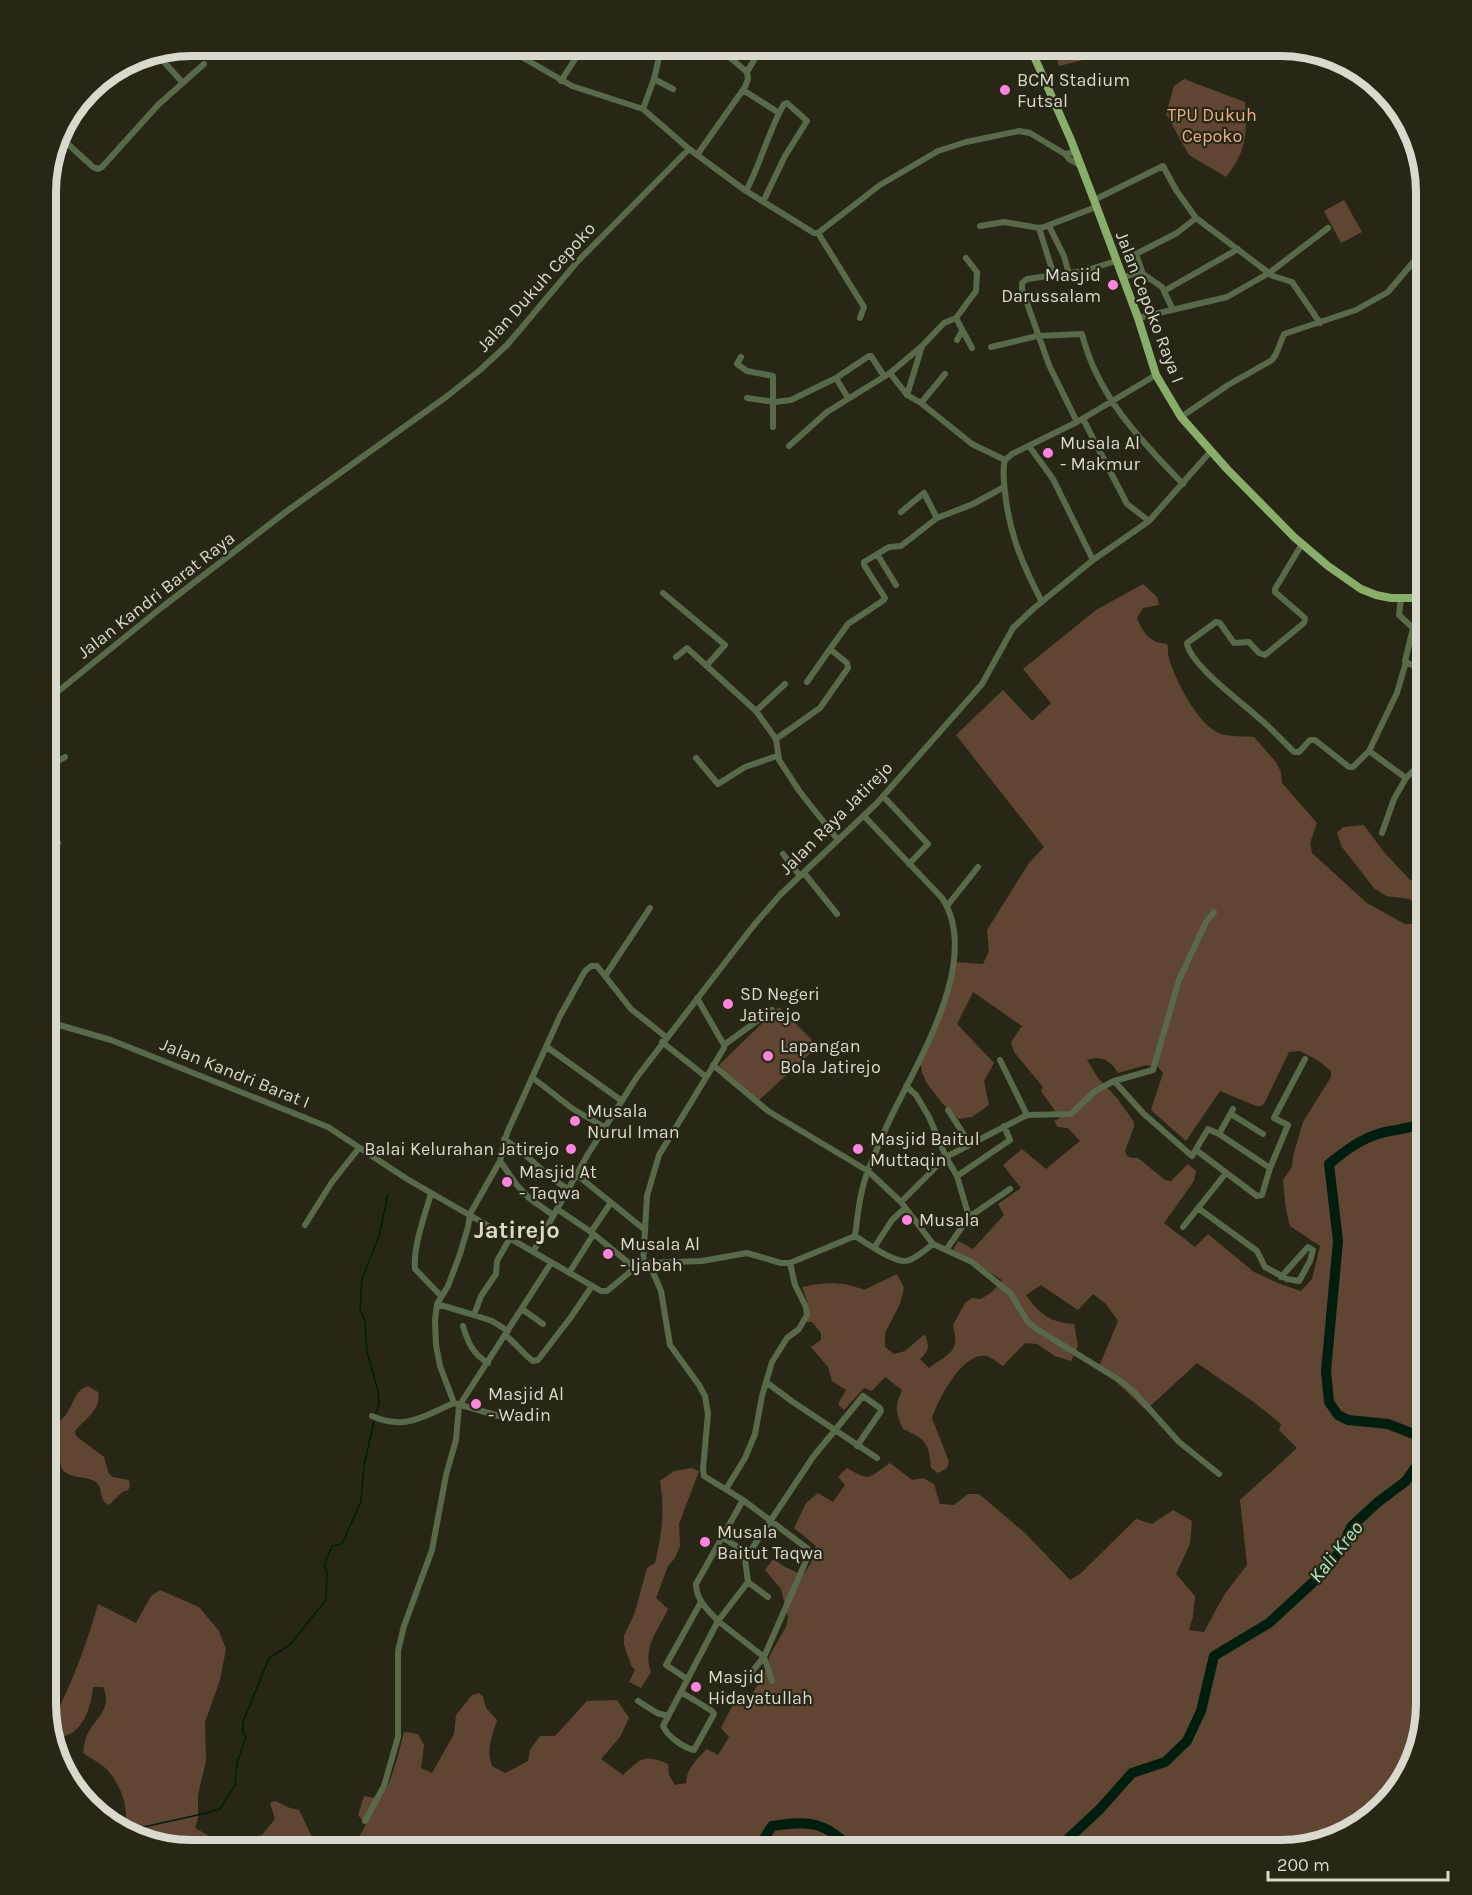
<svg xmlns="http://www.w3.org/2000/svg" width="1472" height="1895" font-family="Karla,sans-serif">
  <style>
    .green { fill: #614533; fill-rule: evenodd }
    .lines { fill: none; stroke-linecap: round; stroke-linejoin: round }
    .stream { stroke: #001e0e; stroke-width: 1.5 }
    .river { stroke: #001e0e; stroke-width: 10 }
    .minor { stroke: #586a49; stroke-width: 6 }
    .major { stroke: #88ae69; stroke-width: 8 }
    .poi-dot { fill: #ff85df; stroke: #282716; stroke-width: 2 }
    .labels { text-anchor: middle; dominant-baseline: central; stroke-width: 4.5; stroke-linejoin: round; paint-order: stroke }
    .poi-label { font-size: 18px; fill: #d9d9ce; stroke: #282716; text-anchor: start }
    .park-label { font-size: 18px; fill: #ecae84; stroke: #282716 }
    .street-label { font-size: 18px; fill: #d9d9ce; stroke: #282716 }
    .water-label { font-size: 20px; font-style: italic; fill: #a7edc2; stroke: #282716 }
    .district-label { font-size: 24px; font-weight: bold; fill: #dbdac4; stroke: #282716 }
    .rim { fill: none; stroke: #d9d9ce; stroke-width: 8 }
  </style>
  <rect width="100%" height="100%" fill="#282716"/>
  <!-- green -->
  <path class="green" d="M1053,45h89l-83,21z
    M1184,79l61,23c2,33 2,48 -19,75l-37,-22 -23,-41 8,-28z
    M1344,200l18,32 -21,11 -17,-32z
    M1143,584l14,13 2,8 -16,3 -6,10 4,9 6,9 9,6 11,2c2,5 0,9 2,14 6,22 29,68 52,76 10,3 23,2 33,3l22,25 5,10 1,11 35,40 -7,20 2,10 55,50 38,21h15l3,-9 -13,-16 -24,-3 -12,-8 -32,-41 -5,-14 6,-6 21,-2 19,26 27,29 10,-1 5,-11c-16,-40 -17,-49 0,-89l2,-1v926l-19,72 -46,49 -81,25h-930l15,-25 -8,-10 6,-19 16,3c13,-19 18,-44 24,-67l14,2 6,11 -3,23 11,5 22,-39 2,-19 16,-20 7,-2 4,4 3,11 11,12c-5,16 -11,29 -5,46l13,7 23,-12 2,-11 10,-14h15l32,-35 30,-1 12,18 -9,19 -19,22 22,16c19,-17 20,-21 45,-11l1,11 6,10 11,-2c1,-15 10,-23 21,-34l11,6 11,-18 -8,-9 15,-30 11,5 18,-31 5,-17 16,-28 2,-10 -7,-28 -16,-19 8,-11 12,8 18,8 8,-12 5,-17 -22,-18 12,-25 12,-10 15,9 12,-17 -7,-8 9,-9c23,14 22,10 43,-5l22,17 11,-2 11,6 6,20 14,1 14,-11h11l46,39 45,47 10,-6 56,-55 16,5 21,-14 19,11 -2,23 -14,30 19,22 -2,20 -4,14 15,2 20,-37 23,-30 -7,-65 57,-52 -18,-18 2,-6 -26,-21 -58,-40 -51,47 -32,-30 -16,-11 20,-48 -12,-17 -13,-10 -15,16 -37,-25 -15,10c12,18 25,28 48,29l4,22 -7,15 -16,-5 -18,-12 -12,-1 -22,23c-5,-3 -12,-9 -17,-10 -24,-4 -48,44 -54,62l17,44 -2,6 -9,5 -7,-5c-2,-25 -5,-29 -28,-39 -8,-18 -8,-22 -1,-39l-17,-13 -13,14 -8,-3 -20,22 -6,-6 8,-14 -14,-9 -4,-14 -17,-20 10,-7v-7l-9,-11h-6c7,-11 0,-24 -4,-35 23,-5 40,-6 62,3l33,-16 7,14 -4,16 -15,29v14l9,7 11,-3 20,-17c4,12 5,16 -5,25l9,9c21,-16 31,-15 24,-43l12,-22 7,-5 9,1 11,-7 10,-12 -49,-30 5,-9 15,8 31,-34 -6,-11 23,-16 -18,-23 19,-16 24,20 34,-28 -12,-13 -10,-1 -4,-6 6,-3 -19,-27 2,-4 -29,-35 -3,-10 11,-16 -49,-34 -16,32 37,39 -10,18 5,24 -17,12 -13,2 -17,-16 -16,-21 -4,-10 -2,-11 21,-44 12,-55 30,2 6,-13 -2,-21 42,-67 15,-16 -88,-112 47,-45 29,31 19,-18 -28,-34 73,-59zM1300,1051l19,10 12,10v6l-28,45 -10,34 -1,11 -9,13 3,30 4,16 30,20 -8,33 -11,12 -21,-7 -26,-12 -46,-38 -13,13 -31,-24 30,-42 2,-10 -8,-7 -17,17 -6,-1 -27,-22h-6l-5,-2 -2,-5 9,-24v-5l-17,-24 -19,-20 -11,-18c15,-5 24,1 31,13l28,-8 12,2 5,6 -12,37 35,31 34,-50 36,15h5l4,-4 24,-50z
    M779,1007l39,39 -62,57 -37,-38z
    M88,1386l10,6c4,17 -13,27 -23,39l1,5 28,21 5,17 4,3 16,3 1,6 -2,4 -6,2 -13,13c-12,-5 -4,-18 -15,-24 -11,-6 -22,-1 -32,-12l-10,-38c4,-7 8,-9 13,-15 8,-9 9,-26 23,-30z
    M691,1468l8,3 -20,53 1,22 -5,12 -7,8 -12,32 12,11c-10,22 -26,38 -17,63l-10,16 -12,-6 6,-12 -4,-5 -7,-20v-9l11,-24 12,-44 8,-5c7,-29 10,-53 5,-82l14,-10z
    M160,1590l39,17 20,24 7,18 -6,31 -15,42 1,39 -8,34v24l-3,9 16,9 17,5 34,-7 13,-16 -5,-16 5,-2 15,7 9,2 12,25 4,15h-124l-70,-19c12,-16 0,-44 -11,-58 -6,-8 -18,-14 -27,-20 1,-5 1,-10 3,-15 6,-19 28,-27 17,-51h-10c-2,22 -12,52 -38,50l-6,-20h6c18,-37 32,-74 43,-113l38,19 15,-27z"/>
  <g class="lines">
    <!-- stream -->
    <path class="stream" d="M375,1416l4,-12 -1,-13 -11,-39 -2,-31 -5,-12 2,-30 17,-43 9,-42
      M116,1828l9,3 82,-18 13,-4 15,-24 2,-22 9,-26 -3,-4v-11l26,-64 21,-13 36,-45 1,-28 -3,-7 8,-19 10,-2 19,-43 3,-35 10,-45"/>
    <!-- river -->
    <path class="river" d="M757,1850l15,-24c40,-6 52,-4 82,24
      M1056,1850l44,-41 32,-36 33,-11 22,-21 14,-30 13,-55 55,-33 53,-49 18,-23 11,-24 27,-25 28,-21 21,-31 -11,-15 -28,-11 -40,-4 -10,-5 -9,-13 -3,-31 12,-130 -9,-77c16,-13 30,-24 49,-30 18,-6 36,-3 49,-17"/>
    <!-- minor -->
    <path class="minor" d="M715,45l32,27
      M506,48l66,38 71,23 46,40 57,42 68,42h4l62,-48 58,-34 28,-9 53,-11 11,2 35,21 9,-2
      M155,52l28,31
      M654,79l19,10
      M561,81l23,-36
      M743,90l36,23
      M87,92l14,-15
      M643,109l11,-30 8,-34
      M58,135l35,32 5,2 4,-2 56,-62 46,-41
      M1065,154l4,5 11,6
      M697,155l48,-68 3,-8 -1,-7 16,-27
      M746,191c15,-28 22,-59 38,-87l3,-1 20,18 -22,35 -22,46
      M1094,200l69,-34 13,24 20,28 77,58 19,6 28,41
      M980,226l24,-4 35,6 5,-1 52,-20
      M1049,226l15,30 5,18
      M1039,228l15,48
      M818,233l46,74 -4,11
      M1122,278l19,-7
      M1164,291l74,-42
      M1173,310l-11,-23 -19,-13 -7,-20 41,-21 19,-15
      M956,318l16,30
      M1138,318l89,-21 42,-24 59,-45
      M957,340l5,-9
      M922,346l22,-23 12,-5 20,-27 1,-19 -11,-14
      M991,347l46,-11 45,-2c15,61 58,106 101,150
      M741,357l-4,7 10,7 26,5v51
      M890,373l17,22
      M945,374l-24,29 51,41 33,16
      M836,378l33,-22h2l13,20
      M747,398l28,4 16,-2 45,-22 12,20
      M1181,417l47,-32 44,-25 4,-6 8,-20 72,-24 32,-18 32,-38 4,-18 3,-39
      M1083,419l44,85 22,17
      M1077,422l-28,-57 -27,-76v-6l5,-4 57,-8 32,-10
      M789,446l38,-34 63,-39 32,-27 -15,49 14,8
      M1029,446l24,33 40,81
      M901,512l23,-19 13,25 36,-14 31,-17
      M1302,544l-27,45v3l30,26 -1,5 -39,32 -6,-2 -10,-11 -15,1 -14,-20 -4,-1 -29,21c2,21 57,61 73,76 12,10 23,22 34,33h5l11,-12h5l34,27h4l16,-16 37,27 21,-21
      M877,554l19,31
      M663,593l62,52 -18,20
      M1401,598l-2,17 14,13 -8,33 22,13
      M1042,602c-19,-36 -33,-69 -37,-110 -1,-10 -3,-22 0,-32l7,-6 65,-32 79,-47
      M830,649l18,-25 36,-24 1,-2 -21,-33v-3l25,-15 12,-1 36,-28
      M676,657l11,-9 69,63 20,28 3,21 21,32 38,48
      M45,702l116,-94 126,-97 159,-114 34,-27 27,-25 70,-83 112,-113
      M756,711l29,-27
      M45,731l3,4
      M776,739l44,-31 28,-40 -1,-5 -17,-14 -23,33
      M1369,751l28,-58 9,-31
      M696,758l22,26 27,-17 32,-11
      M45,769l20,-12
      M883,796l45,48 -19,20
      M45,828l13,15
      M1382,833l12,-34 12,-21
      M783,854l17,22
      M804,873l33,41
      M947,906l31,-39
      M605,976l45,-68
      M45,1021l66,19 217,87 79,52 194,112h6l28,-23 14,-5 53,-2 45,-8 34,10h9l65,-27
      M662,1042l43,34
      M724,1045l48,-35
      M547,1047l75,54
      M713,1065l55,46 100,60 33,31 32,42 39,18 39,32 16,27 8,7 86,53 14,12 44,49 40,32
      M533,1078l40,31 33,19
      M1114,1081l30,33 48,42 16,-27 11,5 14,-25
      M906,1086l10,9 13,22 17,40 11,19 12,41
      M948,1110l22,34
      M1231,1114l32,20
      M1027,1115l44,-1 24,-23 19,-10 39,-11 26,-90 27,-58 8,-10
      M1219,1134l51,34
      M504,1139c24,15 40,36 64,50
      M1196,1150l61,46 5,-1 8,-27 18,-43 -14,-7 31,-59
      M500,1161l16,23 13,14 24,17
      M577,1175l68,55
      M957,1176l53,-36 -6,-14
      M431,1193c-6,23 -18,52 -16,76l26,27
      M901,1202l45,-45 81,-42 -27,-55
      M1198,1208l59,43 8,16 22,12 12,2 11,-20 3,-11 -5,-3 -27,30
      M557,1209l34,23 44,36
      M305,1225l27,-43 27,-34
      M1183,1227l43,-54
      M591,1232l19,-28
      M855,1236c3,-23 5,-46 14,-68 8,-19 16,-40 26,-59 27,-55 86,-152 47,-211l-78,-82
      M855,1236c11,7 35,24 48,25 9,1 22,-11 30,-17
      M874,1248l18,-28 13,-12
      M946,1250l23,-33 41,-28
      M533,1252l55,-98 49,-77 117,-152 26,-30 97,-92 105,-119 31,-56 20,-19 60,-49 56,-39 62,-70
      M649,1263l12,28 9,54 29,40 6,11 3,18 -5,55 1,7 39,24 65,49 1,5 -45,103 8,24
      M643,1264l4,-68 12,-41 65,-107v-3l-27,-47
      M569,1273l24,-38
      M437,1304l37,11 7,-19 15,-22 1,-13 13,-23
      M522,1309l21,15
      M474,1315l18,6 16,10
      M463,1326c5,17 10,28 25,37
      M506,1336c10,7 17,18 27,25l5,-1 33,-43 21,-31
      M766,1382l27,20 84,56
      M454,1403l-14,-37 -4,-21 -1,-25 2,-16 11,-18 12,-32 8,-27 2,-13 30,-53 7,-28 53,-117 25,-45 6,-5h6l34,43 35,28
      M372,1416c34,15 51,0 82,-13l45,13 17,2
      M726,1489l19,-31 10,-24 7,-38 10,-34 15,-24 12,-9 8,-14 -1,-8 -11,-22 -5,-22
      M721,1537l17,10 7,12
      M768,1597l-20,-15 -3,-23 68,-102 50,-61 17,12 1,3 -24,35
      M687,1679l-21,-14 35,-63
      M746,1679l18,-22 -46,-36 30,-39
      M681,1692l31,19 2,3 -20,36c-10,-2 -27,-14 -31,-24l55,-105c-10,-11 -22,-21 -22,-37l47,-84
      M638,1701l19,12 11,3
      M365,1821l19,-35 14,-49v-86l6,-25 28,-76 14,-75 10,-35 3,-34 92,-143"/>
    <!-- major -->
    <path class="major" d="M1029,45l42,95 23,60 44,118 18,57 25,42 46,52 67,68 34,29 33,23 15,6 15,3h36"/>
  </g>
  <!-- markers -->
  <g class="poi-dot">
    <circle cx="1005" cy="90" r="6"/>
    <circle cx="1113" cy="285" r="6"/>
    <circle cx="1048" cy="453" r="6"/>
    <circle cx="728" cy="1004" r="6"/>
    <circle cx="768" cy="1056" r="6"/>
    <circle cx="575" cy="1121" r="6"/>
    <circle cx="571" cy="1149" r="6"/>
    <circle cx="858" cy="1149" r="6"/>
    <circle cx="507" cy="1182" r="6"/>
    <circle cx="907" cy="1220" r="6"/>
    <circle cx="608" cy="1254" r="6"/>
    <circle cx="476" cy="1404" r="6"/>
    <circle cx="705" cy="1542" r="6"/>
    <circle cx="696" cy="1687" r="6"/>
  </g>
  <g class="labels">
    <!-- poi labels -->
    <g class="poi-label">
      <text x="1017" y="80">BCM Stadium<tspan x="1017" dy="21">Futsal</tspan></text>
      <text x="1101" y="275" text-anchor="end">Masjid<tspan x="1101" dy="21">Darussalam</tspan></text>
      <text x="1060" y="443">Musala Al<tspan x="1060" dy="21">- Makmur</tspan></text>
      <text x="740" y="994">SD Negeri<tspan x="740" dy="21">Jatirejo</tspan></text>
      <text x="780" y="1046">Lapangan<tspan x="780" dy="21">Bola Jatirejo</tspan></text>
      <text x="587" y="1111">Musala<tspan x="587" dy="21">Nurul Iman</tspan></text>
      <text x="870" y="1139">Masjid Baitul<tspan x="870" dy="21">Muttaqin</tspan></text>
      <text x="559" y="1149" text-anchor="end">Balai Kelurahan Jatirejo</text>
      <text x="519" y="1172">Masjid At<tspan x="519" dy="21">- Taqwa</tspan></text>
      <text x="919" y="1220">Musala</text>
      <text x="620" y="1244">Musala Al<tspan x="620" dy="21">- Ijabah</tspan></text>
      <text x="488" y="1394">Masjid Al<tspan x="488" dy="21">- Wadin</tspan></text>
      <text x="717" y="1532">Musala<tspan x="717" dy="21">Baitut Taqwa</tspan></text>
      <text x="708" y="1677">Masjid<tspan x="708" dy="21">Hidayatullah</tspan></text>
    </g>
    <!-- park labels -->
    <g class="park-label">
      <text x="1212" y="115">TPU Dukuh<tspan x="1212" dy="21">Cepoko</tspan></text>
    </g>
    <!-- street labels -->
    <g class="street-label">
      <text transform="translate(536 287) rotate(-48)">Jalan Dukuh Cepoko</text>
      <text transform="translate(1150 307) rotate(69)">Jalan Cepoko Raya I</text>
      <text transform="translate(156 595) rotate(-38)">Jalan Kandri Barat Raya</text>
      <text transform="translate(836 818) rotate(-45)">Jalan Raya Jatirejo</text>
      <text transform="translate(235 1073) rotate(22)">Jalan Kandri Barat I</text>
    </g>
    <!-- water labels -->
    <g class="water-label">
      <text transform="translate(1336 1552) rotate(-51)">Kali Kreo</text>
    </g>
    <!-- district labels -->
    <g class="district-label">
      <text x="517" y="1230">Jatirejo</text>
    </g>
  </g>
  <!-- crop -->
  <path d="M0 0H1472V1895H0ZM192 56H1280A136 136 0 0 1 1416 192V1704A136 136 0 0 1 1280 1840H192A136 136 0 0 1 56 1704V192A136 136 0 0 1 192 56Z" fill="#282716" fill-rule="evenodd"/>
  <path class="rim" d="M192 56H1280A136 136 0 0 1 1416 192V1704A136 136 0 0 1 1280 1840H192A136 136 0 0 1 56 1704V192A136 136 0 0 1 192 56Z"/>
  <!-- scale -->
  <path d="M1268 1871v9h180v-9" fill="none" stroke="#d9d9ce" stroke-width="3"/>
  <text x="1277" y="1871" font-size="18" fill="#d9d9ce" stroke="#282716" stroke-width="4.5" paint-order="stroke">200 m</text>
</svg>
